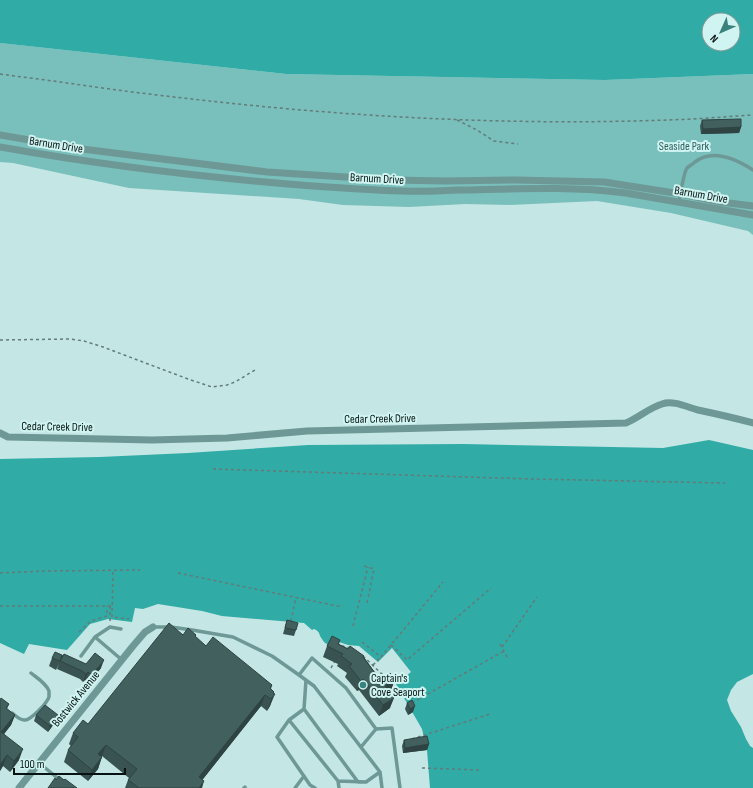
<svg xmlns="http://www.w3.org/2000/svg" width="753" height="788" font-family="'Sofia Sans Condensed',sans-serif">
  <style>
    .green { fill: #79bfbb }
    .water { fill: #30aba5; fill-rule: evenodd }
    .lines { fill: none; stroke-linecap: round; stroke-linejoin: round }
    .path { stroke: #637b79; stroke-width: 1.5; stroke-dasharray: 3 3; stroke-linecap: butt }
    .service { stroke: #6d9895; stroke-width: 3.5 }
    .minor { stroke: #6d9895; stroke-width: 7 }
    .wall { fill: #385351 }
    .shaded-wall { fill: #2e4342 }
    .building { fill: #41605e; stroke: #2e4342 }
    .poi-dot { fill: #39817d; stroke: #d0f4f1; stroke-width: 1.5 }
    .labels { text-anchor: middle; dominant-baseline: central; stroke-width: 4; stroke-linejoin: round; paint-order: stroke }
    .street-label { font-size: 12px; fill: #061312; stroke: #d0f4f1 }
    .park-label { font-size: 12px; fill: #2e5f5c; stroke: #d0f4f1 }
    .poi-label { font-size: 12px; fill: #061312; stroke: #d0f4f1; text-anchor: start }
  </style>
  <rect width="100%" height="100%" fill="#c4e6e4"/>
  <!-- green -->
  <path class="green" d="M0,43l286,31 319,6 148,-6v161l-5,-4 -77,-18 -74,-12 -87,4 -45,-1 -56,3 -66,-2 -44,-6 -170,-11 -116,-25 -13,-1z"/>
  <!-- water -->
  <path class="water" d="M0,0h753v74l-148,6 -319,-6 -286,-31zM709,20h24v24h-24z
    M709,440l44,10v224l-16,8 -6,8 -4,10 4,11 10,16 5,12 4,7 3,2v40h-323l-3,-38 -5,-21 -26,-45 15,-12 -19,-24 -14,14 -19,-16 -11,-1 -9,-3 -9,4c-3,-2 -7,-4 -8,-7 -4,-5 -1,-7 -8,-10l-2,1 -8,-7 -82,-7 -20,-5 -44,-7 -15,5 -8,-1 -3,14 -24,-3 -18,5 -23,26 -38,-6 -5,10 -24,-11v-184l100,-2 88,-4 120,-8 155,-1 200,4z"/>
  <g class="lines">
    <!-- path -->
    <path class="path" d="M0,74c20,3 40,5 60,8 35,5 70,10 106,14 174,21 351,31 526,23 21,-1 41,-3 61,-4
      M457,120l20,10 17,11 24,3
      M0,340l70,-1 14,2 19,6 85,32 24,8 15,-2 8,-3 20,-12
      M213,469l318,10 194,4
      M364,566l10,3 -7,34
      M113,572l-1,45 17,2
      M0,573l47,-2 93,-1
      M178,573l164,34
      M0,606h112
      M110,606v16
      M291,621l5,-24
      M353,626l15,-59
      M79,632l12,-11 16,-5v-10
      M362,642l19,15 62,-75
      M500,644l8,15
      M391,645l16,15 84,-72
      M342,647l1,-1 7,2
      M502,647l35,-50
      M363,656l23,22
      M373,665l8,-8
      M331,668l4,-7
      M412,703l92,-52
      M412,739l78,-25
      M422,768l59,2"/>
    <!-- service -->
    <path class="service" d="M679,202c1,-6 5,-30 8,-34 2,-2 6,-4 8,-6 18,-14 41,-3 58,8
      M153,627h18l21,3 41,7 39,19 27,19 13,-17 34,30 30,41 16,-1 8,60
      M95,637l27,23
      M81,656l14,-19 15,-10 11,2
      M299,675l15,11 66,86 2,16
      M304,709l2,-29
      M12,713c3,2 8,8 13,7 6,0 22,-17 24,-23 0,-1 0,-6 0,-6 -3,-8 -12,-13 -18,-18
      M289,720l49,61
      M361,747l15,-18
      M39,763l21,17
      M244,788l1,-1
      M295,788l9,-12
      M315,788l-5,-3 -33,-48 12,-17 15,-11 54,73
      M339,788l-1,-7 28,1 14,-10"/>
    <!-- minor -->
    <path class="minor" d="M0,135l82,14 185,23 125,8 54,1 70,-1 88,2 77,12 40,8 32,4
      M0,147c95,17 192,29 288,37 38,3 76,6 114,7 18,1 38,0 56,-1 56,-1 112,-4 168,3l127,22
      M0,433l8,4 144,3 75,-2 80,-7 319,-8c12,-5 23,-15 36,-19 11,-4 25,3 36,6 19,4 37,8 55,13
      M19,788l114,-142 12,-14 8,-5"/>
  </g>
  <!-- wall -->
  <path class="wall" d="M702,120l39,7 -2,6 -38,1 -1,-8z
    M287,620l9,10 -2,6 -11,-2z
    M183,635h13l-1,2 11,9 66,39 -1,4 3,3 -4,14 -3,5 -6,-5 -59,74v8h-77l3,-8 1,-2 -27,-22 -4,13 -10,12 -24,-19 4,-12 3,-4 -2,-2 4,-11 15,-9z
    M340,640l-1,4 25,13 17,24 14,-2 -4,11 -2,1 1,17 -11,8 -20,-26 -2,1 -12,-14 2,-4 -10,-7 1,-2 -15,-7 4,-11z
    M62,655l24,9 15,4 -12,15 -4,-3 -2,2 -3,-3 -23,-10 2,-5 -3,6 -7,-4 3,-8z
    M0,700l9,4 -2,5 8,6 -4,10 -7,9 15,26 -9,12 -7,-6 -3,5z
    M407,703l6,9 -5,3 -3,-6z
    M36,715l20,6 -8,11 -14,-11z
    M404,740l25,4 -2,6 -24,3 -1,-7z"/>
  <!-- shaded-wall -->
  <path class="shaded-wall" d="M741,127l-2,6 -38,1 2,-5z
    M104,660l-3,8 -12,15 3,-8z
    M88,672l-3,8 -2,2 3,-8z
    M363,679l-4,11 -2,1 4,-10z
    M395,679l-4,11 -9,7 3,-11z
    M274,692l-2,6 3,-4 -5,12 -3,5z
    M265,695l-4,11 -65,82 3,-11z
    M394,698l-4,10 -11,8 4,-11z
    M415,706l-2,6 -5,3 2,-6z
    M15,715l-4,10 -11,14 1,-7z
    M58,715l-2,6 -8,11 2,-6z
    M429,744l-2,6 -24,3 2,-5z
    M106,745l-4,11 -8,10 4,-12z
    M23,749l-4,11 -9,12 4,-11z
    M7,755l-4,11 -3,5v-6z
    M102,757l-4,12 -10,12 4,-11z
    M204,781l-2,7h-3z"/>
  <!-- building -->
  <path class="building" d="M741,119v8l-38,2 -1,-9z
    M287,620l11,3 -2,7 -11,-2z
    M169,623l14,12 5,-7 8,7 -1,1 11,10 7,-9 59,48 -2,3 4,4 -1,1 2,1 -4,5 -6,-4 -66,82 5,4 -5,7h-60l-11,-8 9,-11 -31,-24 -8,9 4,3 -10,13 -24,-20 10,-13 -5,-4 10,-13 5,4z
    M332,636l8,4 -2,4 10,5 2,-3 14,10 -1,1 18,24 9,-8 5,6 -10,7 9,12 -11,7 -20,-26 -2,2 -12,-15 3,-2 -11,-8 2,-2 -16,-8z
    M55,652l7,3 -2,6 -8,-3z
    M95,653l9,7 -12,15 -4,-3 -2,2 -4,-3 -22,-10 4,-7 22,10z
    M1,698l8,6 -3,4 9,7 -14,17 22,17 -9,12 -7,-6 -7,10v-65z
    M412,700l3,6 -5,3 -3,-6z
    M45,705l13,10 -8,11 -14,-11z
    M427,736l2,8 -24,4 -1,-8z
    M59,776l5,4 1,-1 12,9h-29l7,-10 1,2z"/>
  <!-- markers -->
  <circle class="poi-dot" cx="363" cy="685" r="4"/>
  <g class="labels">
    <!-- street labels -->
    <g class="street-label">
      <text transform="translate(56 145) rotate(9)">Barnum Drive</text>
      <text transform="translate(377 179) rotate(3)">Barnum Drive</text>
      <text transform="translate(701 195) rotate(10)">Barnum Drive</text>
      <text transform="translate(380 419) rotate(-1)">Cedar Creek Drive</text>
      <text transform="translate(57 427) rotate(1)">Cedar Creek Drive</text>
      <text transform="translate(76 699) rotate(-51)">Bostwick Avenue</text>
    </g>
    <!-- park labels -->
    <g class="park-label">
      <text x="684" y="146">Seaside Park</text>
    </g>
    <!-- poi labels -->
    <g class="poi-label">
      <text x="371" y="678">Captain's<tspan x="371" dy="14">Cove Seaport</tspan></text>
    </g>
  </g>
  <!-- north arrow -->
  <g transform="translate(721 32) rotate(225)"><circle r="19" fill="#d0f4f1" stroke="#7f9a98"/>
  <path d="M0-3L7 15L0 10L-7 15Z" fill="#39817d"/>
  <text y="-6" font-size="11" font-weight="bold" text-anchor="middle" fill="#061312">N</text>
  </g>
  <!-- scale -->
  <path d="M14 768v6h111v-6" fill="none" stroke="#061312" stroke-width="2"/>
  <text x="20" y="768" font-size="12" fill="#061312" stroke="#d0f4f1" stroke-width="3" paint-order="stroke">100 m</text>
</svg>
